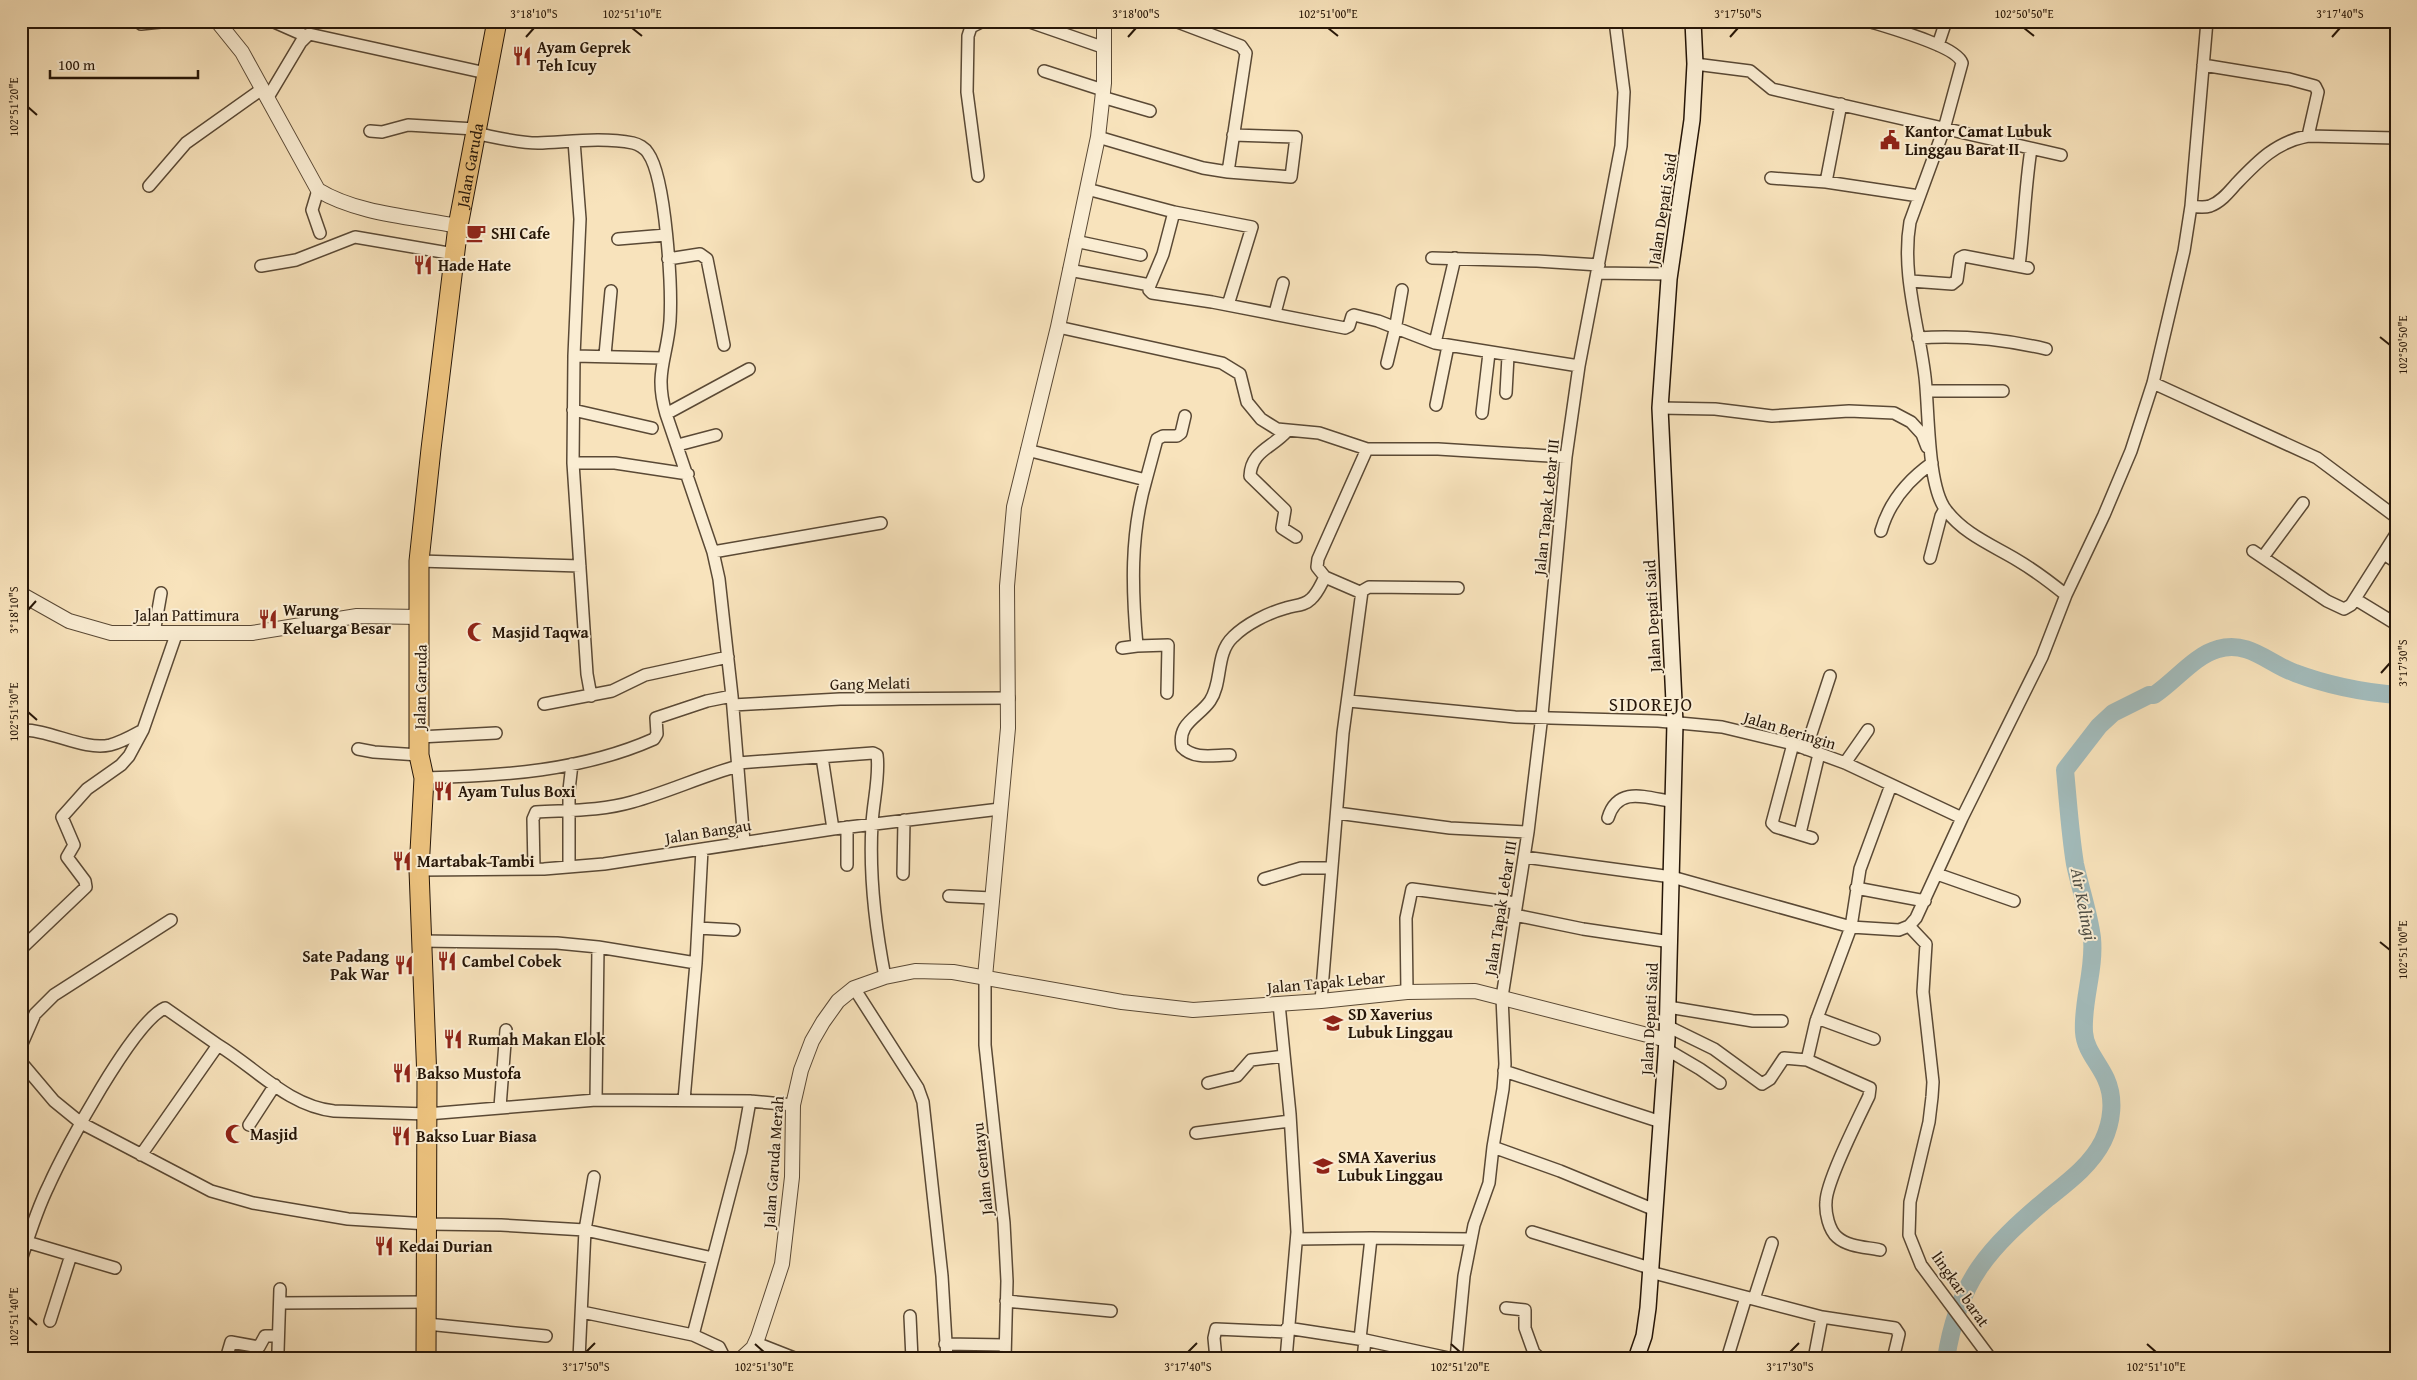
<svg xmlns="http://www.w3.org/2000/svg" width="2417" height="1380" font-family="'Gentium Book Plus',serif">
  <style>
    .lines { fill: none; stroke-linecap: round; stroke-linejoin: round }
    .river { stroke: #a2bbbb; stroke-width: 18 }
    .minor-casing { stroke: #5a4935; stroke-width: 14 }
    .tertiary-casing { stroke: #5a4935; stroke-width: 16 }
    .secondary-casing { stroke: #261608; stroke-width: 18 }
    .trunk-casing { stroke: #261608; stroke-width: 21 }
    .minor { stroke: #faedd3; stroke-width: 11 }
    .tertiary { stroke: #faedd3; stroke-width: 14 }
    .secondary { stroke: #faedd3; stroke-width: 15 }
    .trunk { stroke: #ecc27e; stroke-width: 19 }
    .ticks { fill: none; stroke: #261608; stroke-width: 2 }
    .labels { text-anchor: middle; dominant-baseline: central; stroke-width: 4; stroke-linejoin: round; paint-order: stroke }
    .poi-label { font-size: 16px; font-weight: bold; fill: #261608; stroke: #faedd3; text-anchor: start }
    .street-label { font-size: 16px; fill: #261608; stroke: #faedd3 }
    .water-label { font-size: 18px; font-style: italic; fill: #515047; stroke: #faedd3 }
    .quarter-label { font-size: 19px; letter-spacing: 1px; fill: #261608; stroke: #faedd3 }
    .neatline { fill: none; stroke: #261608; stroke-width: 2 }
    .ticks-label { font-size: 12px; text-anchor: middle; fill: #261608 }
  </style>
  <rect width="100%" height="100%" fill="#f8e3bc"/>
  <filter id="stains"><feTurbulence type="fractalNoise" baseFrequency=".004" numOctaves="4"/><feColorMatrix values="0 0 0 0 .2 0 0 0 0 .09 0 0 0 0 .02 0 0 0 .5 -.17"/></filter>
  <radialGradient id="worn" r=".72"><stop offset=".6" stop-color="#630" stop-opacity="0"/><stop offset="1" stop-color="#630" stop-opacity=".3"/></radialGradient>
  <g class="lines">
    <!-- river -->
    <path class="river" d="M1946,1359c12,-79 43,-111 102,-161 20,-16 43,-33 55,-57 9,-19 12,-42 3,-62 -7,-16 -21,-29 -22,-47 -2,-31 11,-62 8,-94 -3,-25 -12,-50 -17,-74 -5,-31 -7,-63 -10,-94l34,-44 14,-13 36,-18h5c20,-13 41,-40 64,-46 31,-9 51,15 77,24 32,12 67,19 101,22"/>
    <defs>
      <path id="minor" d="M272,21l34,15
        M1027,21l78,27
        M1175,21l66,25 5,7 -18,119
        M1868,21c19,6 89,25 94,42l-18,66 -34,93c-9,51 9,104 15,155 4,32 2,109 21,133 18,24 46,35 71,50 17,10 33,22 49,35
        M141,24l29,-3
        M1938,45l8,-24
        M1695,64l55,7 22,18 289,66
        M2203,65l86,14 26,7 3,6 -10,44
        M1044,71l59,19
        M1102,97l48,14
        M267,99l34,-57 8,-8 177,39
        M370,131l12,1 26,-7 67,4
        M474,133c21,4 43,10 64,10 30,-1 64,-6 95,0 5,1 12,5 15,10 18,25 24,135 22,168 -3,38 -16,52 -4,93l47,138 6,27 13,117 12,146
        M1098,137l105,31 25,4 63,5 5,-40 -63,-2
        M574,141l6,78 -6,137 -1,107 14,211 4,22
        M978,176l-11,-84 1,-56 3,-9 12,-6
        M1771,178l55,4 93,14
        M1826,182l15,-78
        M149,186l37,-43 76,-54
        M1087,189l87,23 -11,42 -13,31 -1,5 3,3 60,9 133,26 4,-2 3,-10 2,-1 24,6 57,22 144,23
        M318,190l-6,20 8,23
        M2191,206c6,1 13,2 19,0 11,-4 19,-14 26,-22 22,-23 40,-42 72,-48l88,2
        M1174,212l78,15 -24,78
        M618,239l48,-4
        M1075,241l66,14
        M1432,258l105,3 62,4
        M668,259l32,-5 7,5 17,86
        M261,266l35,-6 59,-23 99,17
        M2019,266c5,-39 6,-78 12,-117
        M1069,270l81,15
        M1597,273l72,1
        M1911,281l41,3 5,-4 3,-22 4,-2 64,12
        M1275,313l8,-30
        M1058,327l164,36 18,11 7,28 14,17 16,10 42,4 48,16h71l128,8
        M1918,338c44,-3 85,1 128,11
        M1435,343l20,-85
        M605,355l6,-64
        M574,356l88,2
        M1387,363l8,-33 7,-40
        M2153,383l164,75 79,59
        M1927,391h76
        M1506,393l2,-37
        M1436,405l12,-59
        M1660,408l55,1 57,7 77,-5 45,2 17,9 11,12 5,13
        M573,410l79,18
        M1482,413l7,-60
        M666,414l83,-45
        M1287,431c-15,17 -36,20 -37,45l35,34 -3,18 14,9
        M678,445l38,-10
        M1027,450l119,30c-16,55 -14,110 -9,166l31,-1 -1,48
        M573,463h42l73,11
        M1146,480l11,-41 6,-3h14l4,-3 4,-17
        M1881,531c8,-28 27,-51 51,-68
        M2253,551l74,50 17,8 7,-4 45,-71
        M713,552l168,-29
        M2384,554l12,8
        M2263,557l40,-54
        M1930,558l11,-42 4,-7
        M419,561l161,5
        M1362,593l-37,-16 -8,-10 1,-8 49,-110
        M2355,599l41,25
        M154,633l7,-40
        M1122,648l15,-2
        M1349,701l166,16 143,4 64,6 71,17 52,19 117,55
        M544,704l68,-13 33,-16 83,-18
        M733,705l107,-6 169,-1
        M21,730c29,-1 62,21 89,15 12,-3 22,-9 33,-15
        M419,737l77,-4
        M1793,744l-21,79 4,4 36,11
        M358,749l16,3 45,3
        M1806,749l24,-73
        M1230,755c-16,0 -36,5 -48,-8 -5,-24 17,-30 28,-46 13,-19 5,-47 23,-64 13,-13 35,-24 53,-29 9,-3 18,-2 25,-9 7,-6 10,-15 14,-22
        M822,757l11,72
        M738,763l135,-10 4,2c3,21 -4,47 -5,69 -3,52 3,102 13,153
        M1845,763l23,-33
        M424,778c78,-2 158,-7 230,-39l3,-5 -1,-16 51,-17 25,-5
        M1337,813l113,15 78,4
        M1608,818c10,-33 39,-20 66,-16
        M847,827v38
        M1801,829l18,-75
        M1524,857l148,20 179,50 48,3 10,-4 7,-8 46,-100 80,-161 24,-62 38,-80 27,-64 22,-68 31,-132 7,-45 16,-185
        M569,867v-77l3,-26
        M534,869l-1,-50 3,-7c32,-2 65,-1 96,-10 36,-10 70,-26 106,-36
        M419,870l125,-1 60,-5 229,-35 167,-20
        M903,874l1,-54
        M1937,874l77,27
        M1264,879l37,-11h30
        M1856,888l69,13
        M949,896l43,2
        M1515,915l68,14 88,13
        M1909,926l17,18 -3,48 10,90 -1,15 -3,25 -19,80 -1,33 12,30 70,94
        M698,928l36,2
        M421,941l136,2 41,4 98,16
        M21,949l65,-62 -1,-6 -18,-24 7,-12 -12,-28 25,-28 34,-24 8,-9 14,-26 34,-98
        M985,977v68l19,178 3,58 -2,78
        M854,988l64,100 5,14 19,174 5,83
        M1407,992l-1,-74 6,-29 104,14
        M1321,1001l22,-268 19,-142 7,-4 89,1
        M1279,1004l11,110 7,118 -11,127
        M1668,1007l85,14h29
        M1817,1018l57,21
        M1667,1026l47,23 48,35 8,-5 14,-21 23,2
        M21,1046l14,-32 19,-19 117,-75
        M1666,1049l34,20 20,14
        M21,1062l33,39 27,22 130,68 42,12 95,16 80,5 73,1 84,5 128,28
        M1504,1071l157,51
        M1208,1083l29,-7 14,-16 33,-4
        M596,1100l2,-153
        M684,1100l12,-137 6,-114
        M500,1107l6,-77
        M249,1125l26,-40
        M1196,1133l94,-12
        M1493,1147l67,24 95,39
        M141,1155l77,-110c38,23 70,61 116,66l93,3 169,-14 154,1 43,4
        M1532,1232l118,36
        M1371,1238l100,1
        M1297,1239l74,-1 -11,101
        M27,1242l88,26
        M1880,1250c-13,-3 -32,-3 -43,-13 -8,-7 -12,-24 -11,-35 0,-20 33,-85 43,-106l1,-8 -63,-28 9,-39 35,-94 9,-58 31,-84
        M21,1260c8,-25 16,-51 28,-75 16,-36 84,-163 116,-177l53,37
        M1650,1272l172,45 -8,42
        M1754,1299l18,-56
        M1006,1301l105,10
        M280,1303l147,-1
        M1506,1308l19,2v18l9,25 7,6
        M582,1312l111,23 26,12 6,12
        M910,1316l2,43
        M1822,1317l73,11 4,6 -6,25
        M50,1321l21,-66
        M427,1324l119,12
        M1287,1328l78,12 88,19
        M693,1335l48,-184 9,-50
        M756,1343l41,16
        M945,1344l60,1
        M278,1351l2,-62
        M226,1359l5,-17 28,5 6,-11h13
        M579,1359l6,-129 9,-53
        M1216,1359l-2,-21 2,-9 70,3
        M1363,1359l2,-19
        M1456,1359l8,-83 10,-51 15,-42 4,-36 10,-58 2,-25 -3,-67 26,-165 14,-117 24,-258 13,-91 42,-220 3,-54 -9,-71
        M1727,1359l19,-62"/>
      <path id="tertiary" d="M217,21l25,31 76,138c39,24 95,27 140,36
        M21,594l48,27 42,12h141l105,-17 64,1
        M985,977l23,-249 -1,-142 7,-79 44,-180 40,-190 6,-54v-62
        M741,1359l12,-11 5,-11 24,-73 10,-87 1,-72 8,-35 11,-29 11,-19 15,-21 16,-13 31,-11 30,-6 38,1 169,30 71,8 128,-9 86,-9 68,-1 192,49"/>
      <path id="secondary" d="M1636,1359l8,-23 4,-28 19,-268 8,-317 -15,-315 9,-129 23,-159 3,-56 -2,-43"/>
      <g id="trunk">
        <path id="s1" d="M426,1359l1,-279 -8,-210 5,-92 -5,-23v-194l12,-112 27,-223 39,-205"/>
      </g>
    </defs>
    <!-- minor casing -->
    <use href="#minor" class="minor-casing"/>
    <!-- tertiary casing -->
    <use href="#tertiary" class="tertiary-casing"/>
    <!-- secondary casing -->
    <use href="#secondary" class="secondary-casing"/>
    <!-- trunk casing -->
    <use href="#trunk" class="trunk-casing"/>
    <!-- minor -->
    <use href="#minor" class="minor"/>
    <!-- tertiary -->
    <use href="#tertiary" class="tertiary"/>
    <!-- secondary -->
    <use href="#secondary" class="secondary"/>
    <!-- trunk -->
    <use href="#trunk" class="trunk"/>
  </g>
  <!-- ticks -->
  <path class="ticks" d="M632,28l10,8M1328,28l10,8M2024,28l10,8M526,37l8,-9M1128,37l8,-9M1730,37l8,-9M2332,37l8,-9M28,107l9,8M2380,337l10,8M28,610l8,-9M2381,673l9,-10M28,712l9,8M2380,942l10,8M28,1317l9,8M755,1344l9,8M1451,1344l9,8M2147,1344l9,8M586,1352l9,-9M1188,1352l9,-9M1790,1352l9,-9"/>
  <!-- icons -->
  <defs>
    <symbol id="restaurant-bare" viewBox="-9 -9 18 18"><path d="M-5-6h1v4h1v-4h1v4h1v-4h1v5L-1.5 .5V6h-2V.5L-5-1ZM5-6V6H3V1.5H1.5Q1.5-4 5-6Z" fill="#8f2418" stroke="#faedd3" stroke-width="2.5" paint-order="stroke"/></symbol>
    <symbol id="civic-bare" viewBox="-9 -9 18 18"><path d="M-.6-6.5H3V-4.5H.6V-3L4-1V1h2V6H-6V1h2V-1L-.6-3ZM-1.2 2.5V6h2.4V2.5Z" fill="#8f2418" stroke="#faedd3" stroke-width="2.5" paint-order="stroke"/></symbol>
    <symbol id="cafe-bare" viewBox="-9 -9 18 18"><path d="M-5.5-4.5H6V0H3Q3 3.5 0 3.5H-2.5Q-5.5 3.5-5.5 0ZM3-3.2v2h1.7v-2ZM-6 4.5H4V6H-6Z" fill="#8f2418" stroke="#faedd3" stroke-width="2.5" paint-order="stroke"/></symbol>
    <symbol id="mosque-bare" viewBox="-9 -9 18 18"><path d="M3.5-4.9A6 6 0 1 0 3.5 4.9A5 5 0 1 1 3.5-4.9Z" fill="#8f2418" stroke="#faedd3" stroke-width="2.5" paint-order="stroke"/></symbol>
    <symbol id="school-bare" viewBox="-9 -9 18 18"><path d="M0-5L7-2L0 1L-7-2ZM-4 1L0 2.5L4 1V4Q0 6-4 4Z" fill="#8f2418" stroke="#faedd3" stroke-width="2.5" paint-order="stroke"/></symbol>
  </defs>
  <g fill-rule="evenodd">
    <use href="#restaurant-bare" x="508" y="42" width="28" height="28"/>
    <use href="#civic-bare" x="1876" y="126" width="28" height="28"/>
    <use href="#cafe-bare" x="462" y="219" width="28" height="28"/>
    <use href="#restaurant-bare" x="409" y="251" width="28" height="28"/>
    <use href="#restaurant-bare" x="254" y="605" width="28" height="28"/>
    <use href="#mosque-bare" x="463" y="618" width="28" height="28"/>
    <use href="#restaurant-bare" x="429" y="777" width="28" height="28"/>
    <use href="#restaurant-bare" x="388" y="847" width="28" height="28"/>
    <use href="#restaurant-bare" x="433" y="947" width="28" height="28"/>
    <use href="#restaurant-bare" x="390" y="951" width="28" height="28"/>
    <use href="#school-bare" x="1319" y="1009" width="28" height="28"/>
    <use href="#restaurant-bare" x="439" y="1025" width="28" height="28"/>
    <use href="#restaurant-bare" x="388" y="1059" width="28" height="28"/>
    <use href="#mosque-bare" x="221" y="1120" width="28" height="28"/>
    <use href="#restaurant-bare" x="387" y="1122" width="28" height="28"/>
    <use href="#school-bare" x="1309" y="1152" width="28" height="28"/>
    <use href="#restaurant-bare" x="370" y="1232" width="28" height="28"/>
  </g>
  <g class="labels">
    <!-- poi labels -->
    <g class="poi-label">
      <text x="537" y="47">Ayam Geprek<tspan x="537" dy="18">Teh Icuy</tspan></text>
      <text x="1905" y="131">Kantor Camat Lubuk<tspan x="1905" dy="18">Linggau Barat II</tspan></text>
      <text x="491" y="233">SHI Cafe</text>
      <text x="438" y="265">Hade Hate</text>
      <text x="283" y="610">Warung<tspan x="283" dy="18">Keluarga Besar</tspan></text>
      <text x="492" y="632">Masjid Taqwa</text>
      <text x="458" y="791">Ayam Tulus Boxi</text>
      <text x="417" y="861">Martabak Tambi</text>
      <text x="389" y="956" text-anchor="end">Sate Padang<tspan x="389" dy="18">Pak War</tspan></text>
      <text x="462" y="961">Cambel Cobek</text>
      <text x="1348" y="1014">SD Xaverius<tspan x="1348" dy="18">Lubuk Linggau</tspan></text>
      <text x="468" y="1039">Rumah Makan Elok</text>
      <text x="417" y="1073">Bakso Mustofa</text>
      <text x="250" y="1134">Masjid</text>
      <text x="416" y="1136">Bakso Luar Biasa</text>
      <text x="1338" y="1157">SMA Xaverius<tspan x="1338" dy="18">Lubuk Linggau</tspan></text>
      <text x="399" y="1246">Kedai Durian</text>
    </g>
    <!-- street labels -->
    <g class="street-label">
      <text stroke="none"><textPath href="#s1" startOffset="1198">Jalan Garuda</textPath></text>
      <text transform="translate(1662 209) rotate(-81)">Jalan Depati Said</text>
      <text transform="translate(1546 507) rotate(-84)">Jalan Tapak Lebar III</text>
      <text x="187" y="615">Jalan Pattimura</text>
      <text transform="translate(1652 616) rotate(-93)">Jalan Depati Said</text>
      <text transform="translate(870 683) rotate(-1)">Gang Melati</text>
      <text transform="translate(420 687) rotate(-89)">Jalan Garuda</text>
      <text transform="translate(1790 730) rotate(17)">Jalan Beringin</text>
      <text transform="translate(708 831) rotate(-9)">Jalan Bangau</text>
      <text transform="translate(1500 908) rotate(-81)">Jalan Tapak Lebar III</text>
      <text transform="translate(1326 982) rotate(-5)">Jalan Tapak Lebar</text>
      <text transform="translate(1649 1019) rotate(-87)">Jalan Depati Said</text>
      <text transform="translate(773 1162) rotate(-86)">Jalan Garuda Merah</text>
      <text transform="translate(982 1169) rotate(-96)">Jalan Gentayu</text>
      <text transform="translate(1961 1289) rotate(55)">lingkar barat</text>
    </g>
    <!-- water labels -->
    <g class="water-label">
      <text transform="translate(2084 904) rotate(79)">Air Kelingi</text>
    </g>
    <!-- quarter labels -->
    <g class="quarter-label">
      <text x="1651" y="704">SIDOREJO</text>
    </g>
  </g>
  <!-- margin -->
  <rect width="2417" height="1380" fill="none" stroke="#f8e3bc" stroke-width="55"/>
  <!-- scale -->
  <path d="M50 70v8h148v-8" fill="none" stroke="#261608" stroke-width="2.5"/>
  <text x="58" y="70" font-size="15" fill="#261608" stroke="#faedd3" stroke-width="4" paint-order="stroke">100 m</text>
  <rect x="28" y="28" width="2362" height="1324" class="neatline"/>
  <g class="ticks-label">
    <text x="534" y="18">3°18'10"S</text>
    <text x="632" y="18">102°51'10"E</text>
    <text x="1136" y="18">3°18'00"S</text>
    <text x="1328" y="18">102°51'00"E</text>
    <text x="1738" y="18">3°17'50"S</text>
    <text x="2024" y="18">102°50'50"E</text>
    <text x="2340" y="18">3°17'40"S</text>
    <text transform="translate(14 107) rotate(-90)" y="4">102°51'20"E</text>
    <text transform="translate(2403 345) rotate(-90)" y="4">102°50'50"E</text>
    <text transform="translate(14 610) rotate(-90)" y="4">3°18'10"S</text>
    <text transform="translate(2403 663) rotate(-90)" y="4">3°17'30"S</text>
    <text transform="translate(14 712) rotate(-90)" y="4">102°51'30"E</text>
    <text transform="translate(2403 950) rotate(-90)" y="4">102°51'00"E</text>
    <text transform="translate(14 1317) rotate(-90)" y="4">102°51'40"E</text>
    <text x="586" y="1371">3°17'50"S</text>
    <text x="764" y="1371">102°51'30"E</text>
    <text x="1188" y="1371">3°17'40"S</text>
    <text x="1460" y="1371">102°51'20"E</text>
    <text x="1790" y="1371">3°17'30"S</text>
    <text x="2156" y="1371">102°51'10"E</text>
  </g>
  <rect width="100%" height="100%" filter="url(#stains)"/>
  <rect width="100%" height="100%" fill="url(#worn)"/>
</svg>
